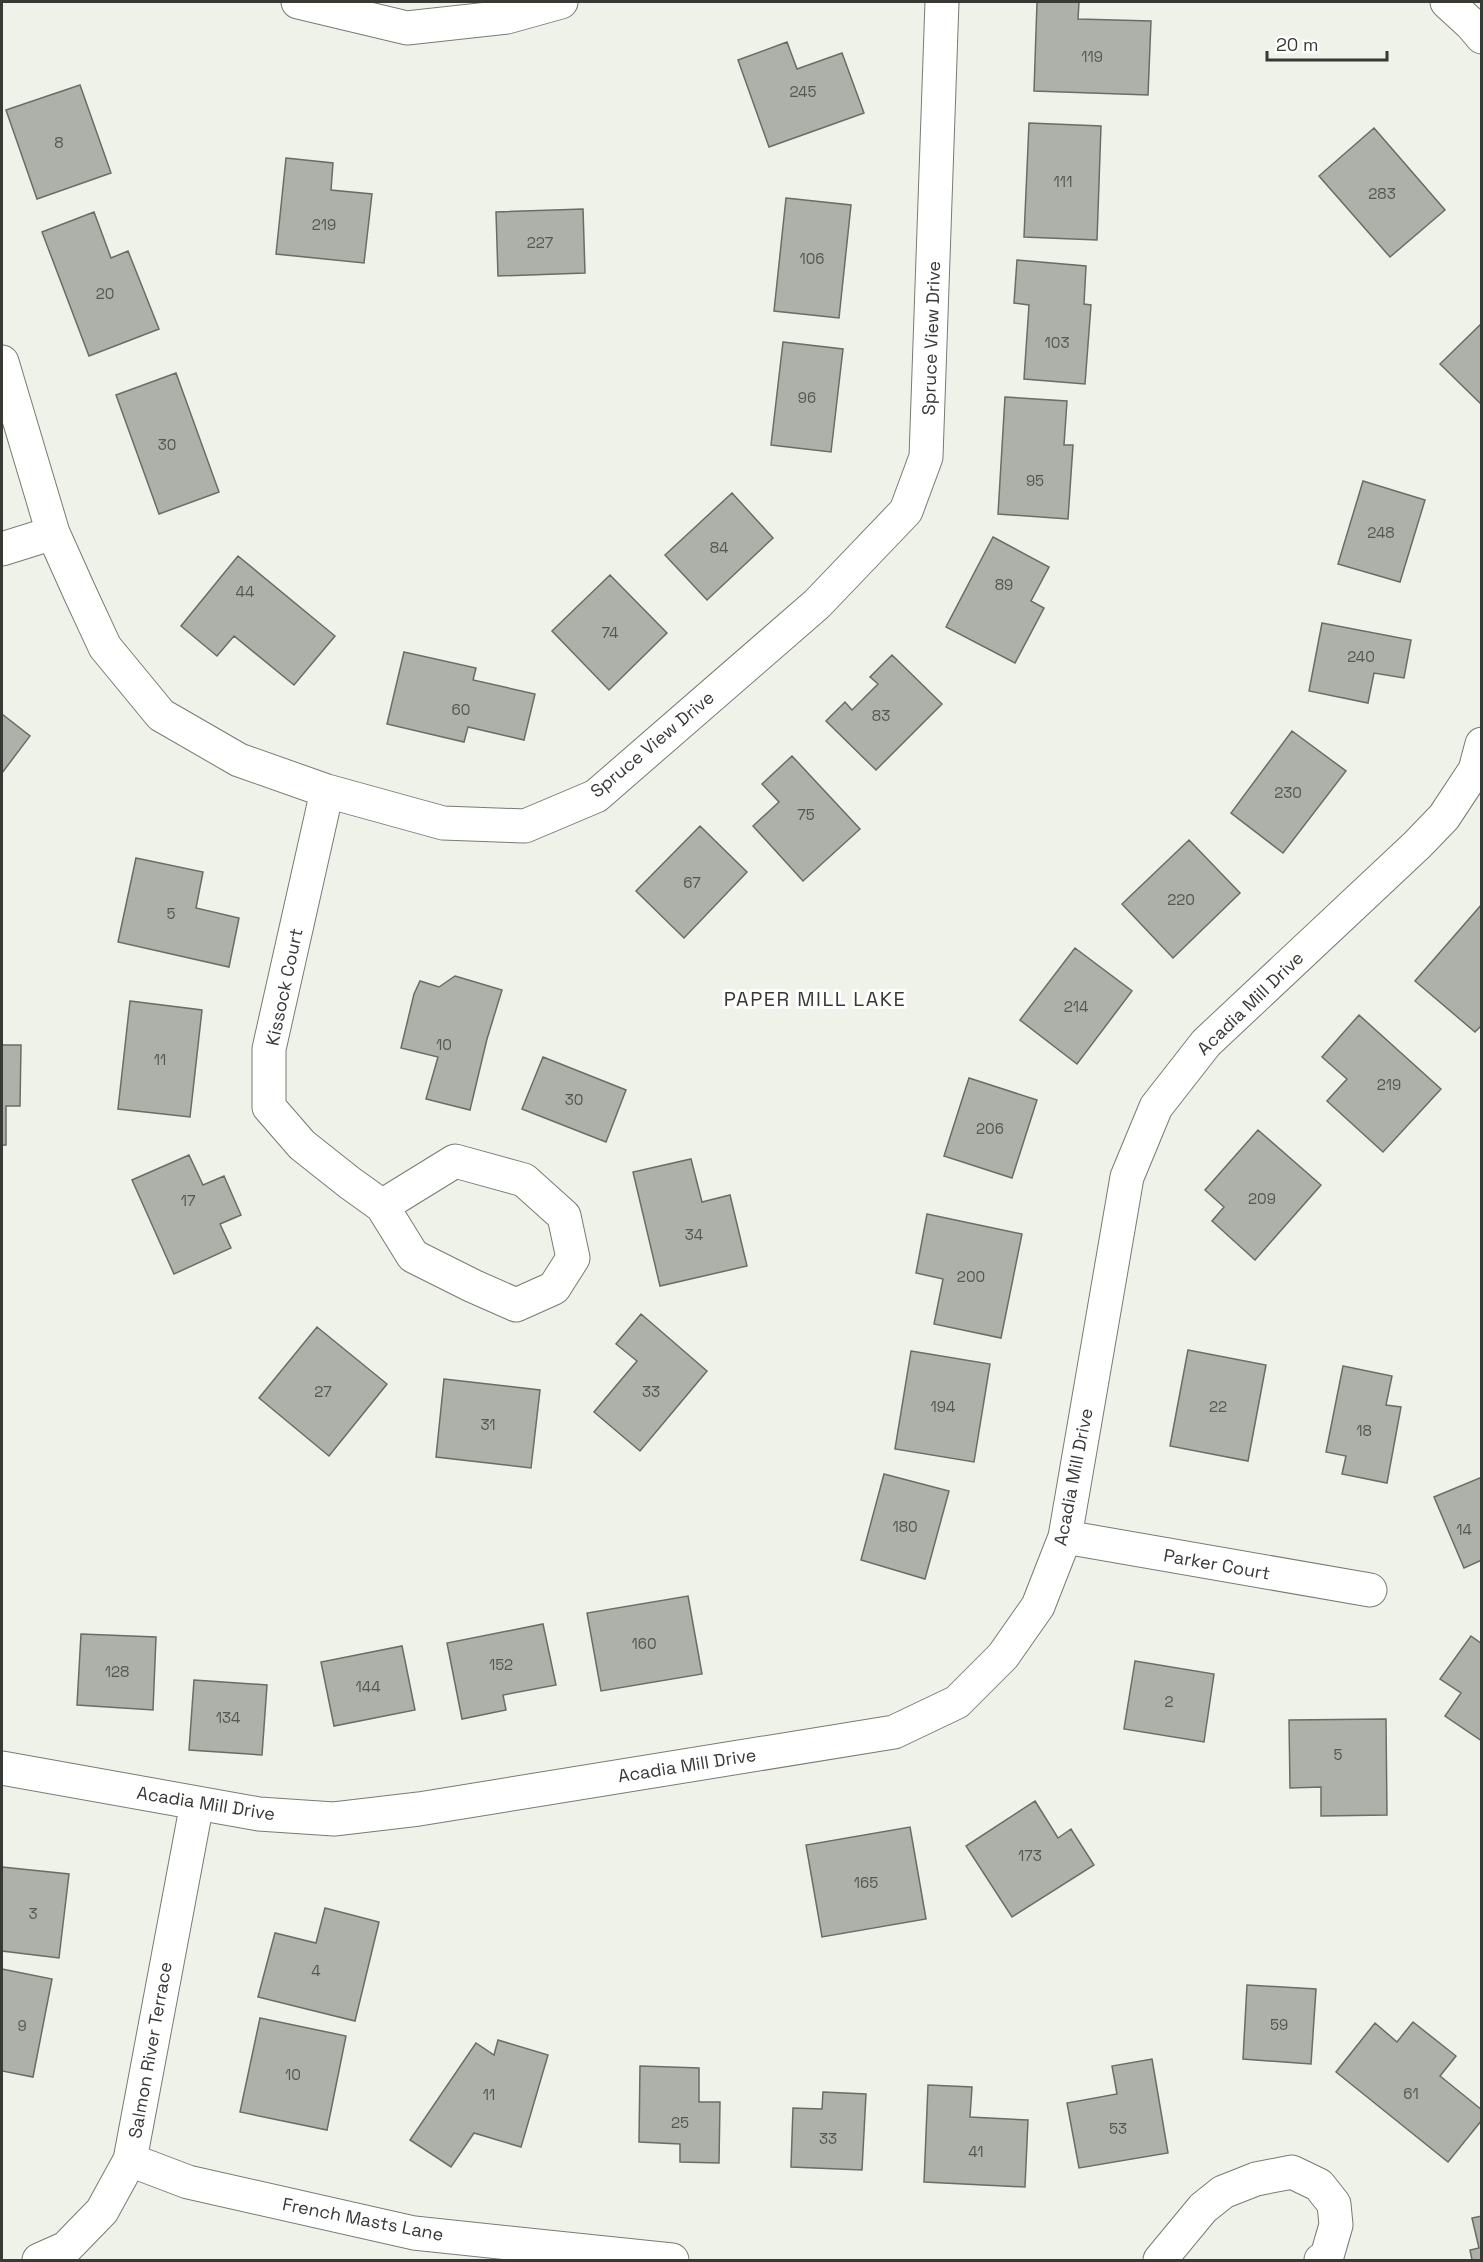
<svg xmlns="http://www.w3.org/2000/svg" width="1483" height="2262" font-family="'Space Grotesk',sans-serif">
  <style>
    .building { fill: #aeb1a9; stroke: #696d65; stroke-width: 1.5 }
    .lines { fill: none; stroke-linecap: round; stroke-linejoin: round }
    .street-casing { stroke: #787b73; stroke-width: 35 }
    .secondary-casing { stroke: #787b73; stroke-width: 35 }
    .street { stroke: #fff; stroke-width: 33 }
    .secondary { stroke: #fff; stroke-width: 33 }
    .labels { text-anchor: middle; dominant-baseline: central; stroke-width: 6; stroke-linejoin: round; paint-order: stroke }
    .number-label { font-size: 15px; fill: #555752 }
    .street-label { font-size: 18px; fill: #373935; stroke: #fff }
    .neighbourhood-label { font-size: 20px; letter-spacing: 1.5px; fill: #373935; stroke: #fff }
  </style>
  <rect width="100%" height="100%" fill="#eef2e9"/>
  <!-- building -->
  <path class="building" d="M1037,2h42l-1,17 73,2 -3,74 -114,-4z
    M787,42l10,27 45,-16 22,60 -95,34 -31,-87z
    M80,85l31,88 -74,26 -31,-89z
    M1029,123l72,3 -4,114 -73,-3z
    M1374,128l71,82 -55,47 -71,-81z
    M286,158l47,5 -2,27 41,4 -8,69 -88,-9z
    M786,198l65,7 -12,113 -65,-7z
    M583,209l2,64 -87,3 -2,-64z
    M94,212l17,46 17,-7 31,78 -70,27 -47,-124z
    M1017,260l69,6 -2,38 7,1 -6,79 -61,-5 5,-74 -15,-2z
    M1482,323v82l-42,-41z
    M783,342l60,7 -12,103 -60,-7z
    M176,373l43,119 -60,22 -43,-119z
    M1005,397l62,4 -3,44h9l-5,74 -70,-5z
    M1363,481l62,19 -25,82 -62,-18z
    M732,493l41,45 -66,62 -42,-45z
    M993,537l56,30 -18,34 13,7 -29,55 -69,-36z
    M238,556l97,80 -41,49 -60,-49 -17,20 -36,-30z
    M610,575l57,58 -58,57 -57,-59z
    M1322,623l89,17 -7,38 -30,-5 -6,30 -59,-12z
    M404,652l72,16 -3,12 62,14 -11,46 -56,-13 -4,15 -77,-18z
    M892,655l50,49 -66,66 -50,-49 19,-19 7,8 26,-26 -8,-7z
    M2,714l28,22 -28,37z
    M1292,731l54,40 -63,82 -52,-40z
    M792,756l68,73 -57,52 -50,-55 26,-24 -17,-18z
    M700,826l47,46 -63,66 -48,-47z
    M1189,840l51,53 -67,65 -51,-54z
    M136,858l67,14 -7,36 43,10 -10,49 -111,-25z
    M1482,904v121l-7,7 -60,-51z
    M1075,948l57,43 -55,73 -57,-44z
    M455,976l47,14 -15,49 -17,71 -44,-11 12,-42 -37,-9 13,-54 6,-13 19,6z
    M130,1001l72,9 -12,107 -72,-8z
    M1359,1015l82,74 -58,63 -56,-51 20,-22 -25,-22z
    M2,1045h19l-1,61h-14v39h-4z
    M543,1057l83,33 -20,52 -84,-33z
    M969,1078l68,22 -25,78 -68,-22z
    M1258,1130l63,55 -66,75 -43,-39 12,-14 -19,-17z
    M189,1155l14,30 21,-9 17,39 -21,9 11,24 -57,26 -42,-94z
    M691,1159l11,43 28,-7 17,71 -87,20 -27,-114z
    M927,1214l95,20 -21,104 -67,-14 9,-45 -27,-6z
    M641,1314l66,57 -67,80 -46,-39 43,-51 -21,-17z
    M317,1327l70,57 -58,72 -70,-58z
    M1188,1350l78,15 -18,96 -78,-15z
    M911,1351l79,13 -16,98 -79,-13z
    M1343,1366l49,10 -6,29 15,2 -14,76 -45,-9 4,-18 -20,-4z
    M444,1379l96,11 -9,78 -95,-11z
    M884,1474l65,17 -24,88 -64,-19z
    M1482,1477v83l-18,8 -30,-71z
    M688,1596l14,78 -101,17 -14,-78z
    M543,1624l13,61 -53,10 3,15 -44,9 -15,-76z
    M81,1634l75,3 -3,73 -76,-5z
    M1471,1636l11,8v97l-37,-25 16,-23 -21,-14z
    M402,1646l13,64 -81,16 -13,-64z
    M1135,1661l79,13 -10,68 -80,-13z
    M194,1680l73,5 -5,70 -73,-5z
    M1386,1719l1,96 -66,1v-29l-31,1 -1,-68z
    M1035,1801l23,37 13,-9 23,36 -82,52 -46,-71z
    M910,1827l16,92 -104,18 -16,-92z
    M2,1867l67,7 -10,84 -57,-7z
    M325,1908l54,14 -24,99 -97,-24 17,-64 41,10z
    M2,1969l50,10 -19,98 -31,-6z
    M1247,1985l69,4 -5,75 -68,-5z
    M260,2018l86,18 -19,94 -87,-18z
    M1413,2022l43,34 -16,20 42,34v10l-34,42 -112,-90 39,-49 22,19z
    M498,2040l50,15 -27,92 -47,-14 -23,34 -41,-27 66,-97 18,12z
    M1152,2059l16,94 -89,15 -12,-65 50,-9 -5,-28z
    M640,2066l59,2v34h21l-1,61 -39,-1v-18l-41,-2z
    M928,2085l44,2 -2,30 58,3 -3,67 -101,-5z
    M823,2092l43,2 -4,76 -71,-3 2,-59 29,1z
    M1482,2216v44h-10l-2,-10 9,-2 -7,-30z"/>
  <g class="lines">
    <defs>
      <path id="street" d="M2,362l51,171 26,58 26,56 56,68 78,45 88,31 116,32 82,3 71,-30 221,-192 89,-93 20,-54 16,-455
        M2,549l51,-16
        M327,791l-58,258v58l33,38 48,38 32,23 31,50 60,30 43,19 38,-17 19,-30 -9,-42 -40,-36 -69,-19 -73,45
        M1065,1537l305,53
        M2,1768l257,46 75,5 85,-10 475,-77 63,-30 46,-46 35,-50 27,-69 62,-360 29,-70 50,-64 211,-198 27,-28 31,-47 7,-26
        M130,2160l58,22 226,51 258,27
        M39,2260l27,-12 36,-37 28,-51 67,-357
        M1160,2260l43,-52 20,-16 33,-13 36,-7 27,13 15,19 2,21 -9,31 -6,4"/>
      <path id="secondary" d="M298,2l109,26 100,-11 54,-15
        M1447,2l24,22 11,13"/>
    </defs>
    <!-- street casing -->
    <use href="#street" class="street-casing"/>
    <!-- secondary casing -->
    <use href="#secondary" class="secondary-casing"/>
    <!-- street -->
    <use href="#street" class="street"/>
    <!-- secondary -->
    <use href="#secondary" class="secondary"/>
  </g>
  <g class="labels">
    <!-- number labels -->
    <g class="number-label">
      <text x="1092" y="56">119</text>
      <text x="803" y="91">245</text>
      <text x="59" y="142">8</text>
      <text x="1063" y="181">111</text>
      <text x="1382" y="193">283</text>
      <text x="324" y="224">219</text>
      <text x="540" y="242">227</text>
      <text x="812" y="258">106</text>
      <text x="105" y="293">20</text>
      <text x="1057" y="342">103</text>
      <text x="807" y="397">96</text>
      <text x="167" y="444">30</text>
      <text x="1035" y="480">95</text>
      <text x="1381" y="532">248</text>
      <text x="719" y="547">84</text>
      <text x="1004" y="584">89</text>
      <text x="245" y="591">44</text>
      <text x="610" y="632">74</text>
      <text x="1361" y="656">240</text>
      <text x="461" y="709">60</text>
      <text x="881" y="715">83</text>
      <text x="1288" y="792">230</text>
      <text x="806" y="814">75</text>
      <text x="692" y="882">67</text>
      <text x="1181" y="899">220</text>
      <text x="171" y="913">5</text>
      <text x="1076" y="1006">214</text>
      <text x="444" y="1044">10</text>
      <text x="160" y="1059">11</text>
      <text x="1389" y="1084">219</text>
      <text x="574" y="1099">30</text>
      <text x="990" y="1128">206</text>
      <text x="1262" y="1198">209</text>
      <text x="188" y="1200">17</text>
      <text x="694" y="1234">34</text>
      <text x="971" y="1276">200</text>
      <text x="323" y="1391">27</text>
      <text x="651" y="1391">33</text>
      <text x="943" y="1406">194</text>
      <text x="1218" y="1406">22</text>
      <text x="488" y="1424">31</text>
      <text x="1364" y="1430">18</text>
      <text x="905" y="1526">180</text>
      <text x="1464" y="1529">14</text>
      <text x="644" y="1643">160</text>
      <text x="501" y="1664">152</text>
      <text x="117" y="1671">128</text>
      <text x="368" y="1686">144</text>
      <text x="1169" y="1701">2</text>
      <text x="228" y="1717">134</text>
      <text x="1338" y="1754">5</text>
      <text x="1030" y="1855">173</text>
      <text x="866" y="1882">165</text>
      <text x="33" y="1913">3</text>
      <text x="316" y="1970">4</text>
      <text x="1279" y="2024">59</text>
      <text x="22" y="2025">9</text>
      <text x="293" y="2074">10</text>
      <text x="1411" y="2093">61</text>
      <text x="489" y="2094">11</text>
      <text x="680" y="2122">25</text>
      <text x="1118" y="2128">53</text>
      <text x="828" y="2138">33</text>
      <text x="976" y="2151">41</text>
    </g>
    <!-- street labels -->
    <g class="street-label">
      <text transform="translate(931 338) rotate(-88)">Spruce View Drive</text>
      <text transform="translate(652 744) rotate(-40)">Spruce View Drive</text>
      <text transform="translate(284 987) rotate(-78)">Kissock Court</text>
      <text transform="translate(1250 1003) rotate(-44)">Acadia Mill Drive</text>
      <text transform="translate(1073 1477) rotate(-79)">Acadia Mill Drive</text>
      <text transform="translate(1217 1564) rotate(10)">Parker Court</text>
      <text transform="translate(687 1765) rotate(-9)">Acadia Mill Drive</text>
      <text transform="translate(206 1803) rotate(9)">Acadia Mill Drive</text>
      <text transform="translate(150 2050) rotate(-80)">Salmon River Terrace</text>
      <text transform="translate(363 2219) rotate(11)">French Masts Lane</text>
    </g>
    <!-- neighbourhood labels -->
    <g class="neighbourhood-label">
      <text x="815" y="999">PAPER MILL LAKE</text>
    </g>
  </g>
  <!-- border -->
  <rect width="1483" height="2262" fill="none" stroke="#373935" stroke-width="6"/>
  <!-- scale -->
  <path d="M1267 51v9h120v-9" fill="none" stroke="#373935" stroke-width="3"/>
  <text x="1276" y="51" font-size="18" fill="#373935" stroke="#ffffff" stroke-width="4.5" paint-order="stroke">20 m</text>
</svg>
